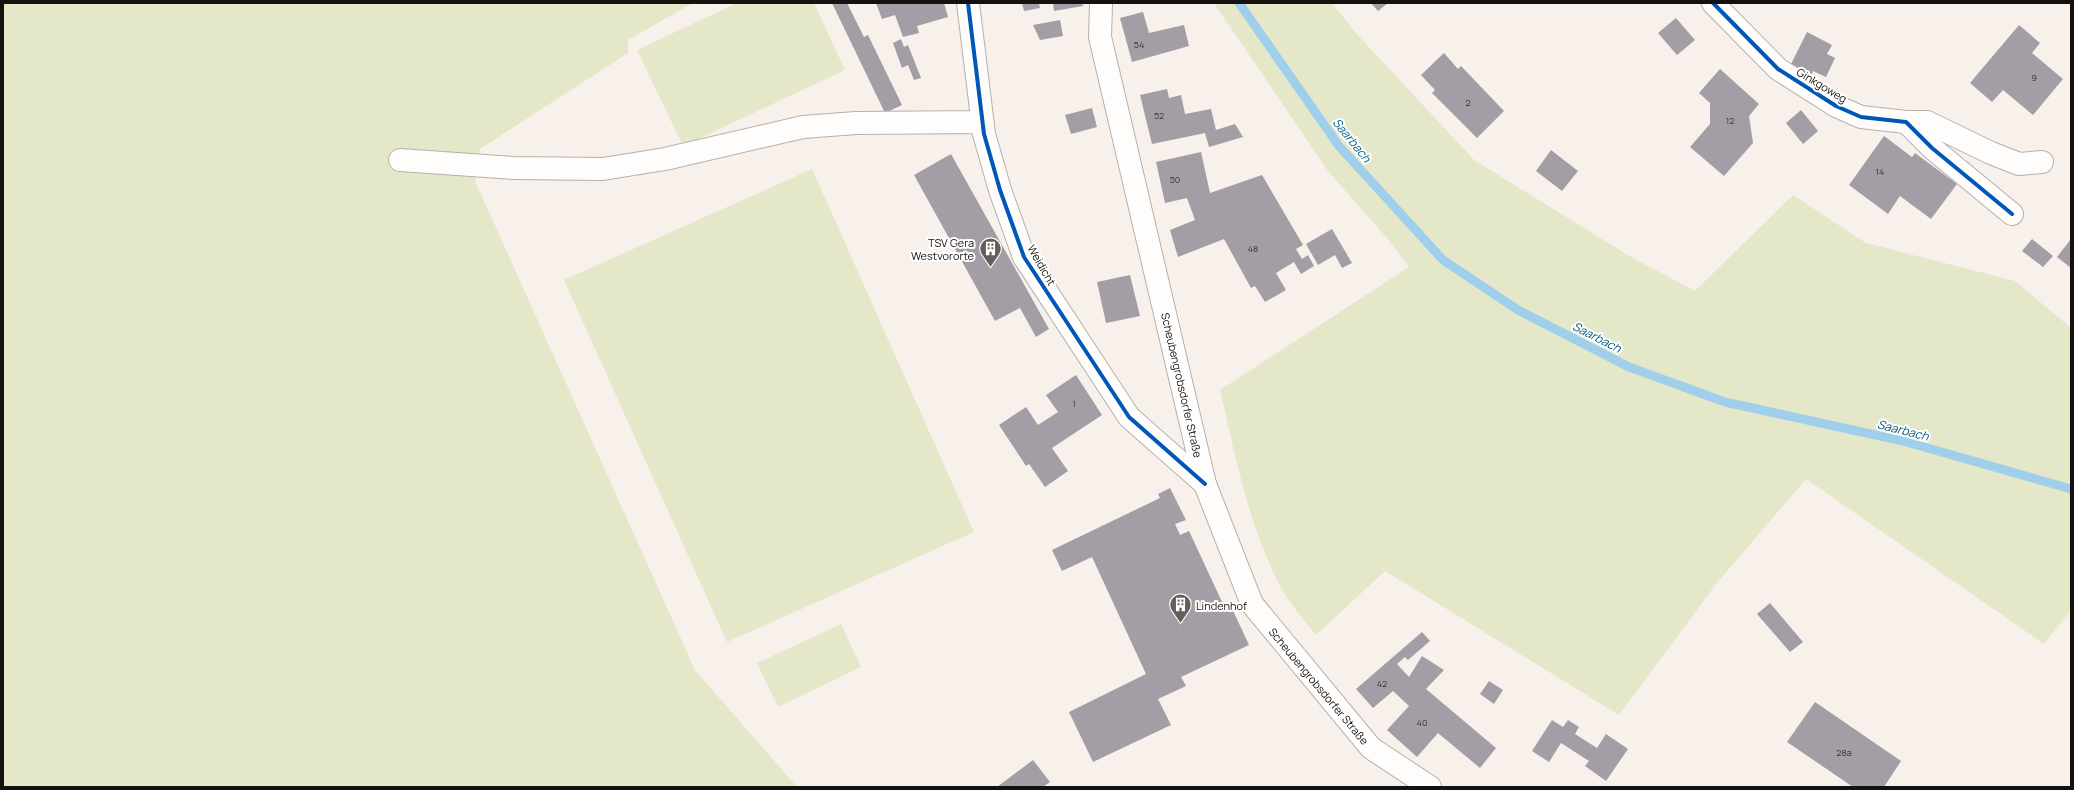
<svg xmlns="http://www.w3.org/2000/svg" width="2074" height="790" font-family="Manrope,sans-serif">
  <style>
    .green { fill: #e5e7c9 }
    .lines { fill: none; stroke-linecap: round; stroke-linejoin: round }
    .stream { stroke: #a0cfeb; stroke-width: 9 }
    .building { fill: #a39da5 }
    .minor-casing { stroke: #b6b0ac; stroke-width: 24 }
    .major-casing { stroke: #b6b0ac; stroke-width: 24 }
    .minor { stroke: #fefdfc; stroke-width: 22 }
    .major { stroke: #fefdfc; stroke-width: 22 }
    .cycleway-casing { stroke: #fff; stroke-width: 6 }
    .cycleway { stroke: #0057b8; stroke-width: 4 }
    .labels { text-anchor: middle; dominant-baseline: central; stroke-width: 4; stroke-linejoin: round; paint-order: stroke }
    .number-label { font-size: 9px; fill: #383434 }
    .street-label { font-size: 11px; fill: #15110e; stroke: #fff }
    .poi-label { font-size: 11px; fill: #15110e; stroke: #fff; text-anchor: end }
    .water-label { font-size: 12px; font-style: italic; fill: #005c85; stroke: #fff }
  </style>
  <rect width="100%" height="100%" fill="#f7f0eb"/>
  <!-- green -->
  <path class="green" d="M3,3h690l-65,37v13l-148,96 -5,32 220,489 102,117h-794z
    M737,3h77l31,67 -162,76 -46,-96z
    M1214,3h118l23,29 119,128 157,97 64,34 98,-96 73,48 149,38 56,47v282l-27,34 -238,-165 -90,105 -97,131 -234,-144 -69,64c-10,-13 -23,-27 -31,-41 -35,-59 -49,-137 -65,-204l189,-123 -22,-29 -59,-67z
    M812,169l162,363 -247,110 -163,-362z
    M841,624l20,43 -83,40 -21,-44z"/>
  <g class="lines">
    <!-- stream -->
    <path class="stream" d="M1239,3l100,143 104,114 75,50 111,57 96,35 178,39 168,48"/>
  </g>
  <!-- building -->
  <path class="building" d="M832,3h15l17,34 4,-2 34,70 -17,8z
    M876,3h68l4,14 -31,9 2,7 -16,4 -8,-22 -13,4z
    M1022,3h17l1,5 -16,3z
    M1053,3h29l1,3 -29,5z
    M1371,3h17l-10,8z
    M1143,12l6,21 35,-8 5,21 -57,16 -12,-44z
    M1676,18l19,22 -18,15 -19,-22z
    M1060,20l3,16 -23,4 -7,-15z
    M2019,25l21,18 -8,10 31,26 -30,36 -30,-25 -11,12 -22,-19z
    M1807,32l25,13 -5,9 8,4 -9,19 -13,-6 -1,3 -21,-10z
    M901,39l3,8 4,-2 13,33 -7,2 -6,-15 -6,3 -9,-25z
    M1444,53l14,16 3,-3 43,45 -27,27 -45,-45 3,-3 -14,-15z
    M1720,69l39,35 -10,12 4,27 -29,33 -34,-29 20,-23v-21l-11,-10z
    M1167,89l2,9 12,-3 4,19 26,-5 5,21 19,-6 8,13 -34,10 -4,-14 -53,11 -12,-49z
    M1092,108l5,19 -26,7 -6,-19z
    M1801,110l17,21 -15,13 -17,-21z
    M1884,136l28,21 3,-4 42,31 -26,35 -31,-23 -12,18 -39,-29z
    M1551,150l27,21 -16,20 -26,-20z
    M1201,152l9,41 52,-18 41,70 -7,4 6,10 6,-4 6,11 -13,8 -7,-12 -18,11 10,17 -21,12 -10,-16 -4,2 -27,-49 -46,18 -8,-27 25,-10 -8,-22 -22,5 -9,-41z
    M951,154l98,175 -13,8 -16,-29 -25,13 -81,-146z
    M1332,229l20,34 -10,5 -7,-13 -17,10 -12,-21z
    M2032,239l21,17 -10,11 -21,-16z
    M2071,239v29l-14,-11z
    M1130,275l10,41 -34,7 -9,-41z
    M1076,375l26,40 -50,33 16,23 -23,16 -16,-23 -3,2 -27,-41 27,-18 12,18 20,-13 -12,-17z
    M1170,488l16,32 -11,4 5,11 9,-4 34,73 6,-2 20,43 -68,32 5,9 -28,13 13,26 -78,37 -24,-50 77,-38 -54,-117 -30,14 -10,-21 108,-52 -2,-4z
    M1770,603l33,39 -13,10 -33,-38z
    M1422,632l8,9 -22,19 -3,-3 -8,7 12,13 13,-21 22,14 -18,19 70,59 -16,20 -42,-35 -21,24 -30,-27 22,-24 -16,-15 -20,17 -17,-19z
    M1489,681l14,9 -9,14 -14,-10z
    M1815,702l86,59 -17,26h-31l-66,-45z
    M1552,720l11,7 5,-7 11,7 -4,7 22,14 9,-14 22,15 -22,32 -21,-15 4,-5 -28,-18 -12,19 -17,-11z
    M1033,760l17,22 -7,5h-46z"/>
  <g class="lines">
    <defs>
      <path id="minor" d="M968,3l16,131 16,56 24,67 105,160 76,67
        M1713,3l65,66 58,37 25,11 45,5 26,26 80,66
        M1906,122h21l64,31 28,11 23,-2
        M400,160l113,8 90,1 62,-10 138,-32 53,-4 126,-1"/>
      <path id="major" d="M1101,3l-1,34 105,447 47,120 119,144 59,39"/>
    </defs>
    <!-- minor casing -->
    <use href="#minor" class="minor-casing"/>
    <!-- major casing -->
    <use href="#major" class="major-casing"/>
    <!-- minor -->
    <use href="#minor" class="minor"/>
    <!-- major -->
    <use href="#major" class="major"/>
    <defs>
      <path id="cycleway" d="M968,3l16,131 16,56 24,67 105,160 76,67
        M1713,3l65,66 58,37 25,11 45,5 26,26 80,66"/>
    </defs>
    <!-- cycleway casing -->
    <use href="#cycleway" class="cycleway-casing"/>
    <!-- cycleway -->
    <use href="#cycleway" class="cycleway"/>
  </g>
  <!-- icons -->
  <defs>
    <symbol id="building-pin" viewBox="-11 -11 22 30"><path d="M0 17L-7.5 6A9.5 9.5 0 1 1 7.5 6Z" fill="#645f5b" stroke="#fff"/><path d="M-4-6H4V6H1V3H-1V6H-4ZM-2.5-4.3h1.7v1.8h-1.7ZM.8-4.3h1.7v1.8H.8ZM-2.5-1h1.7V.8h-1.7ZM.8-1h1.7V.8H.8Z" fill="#fff"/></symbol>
  </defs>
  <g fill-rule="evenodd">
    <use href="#building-pin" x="978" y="236" width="25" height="34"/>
    <use href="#building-pin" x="1168" y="592" width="25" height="34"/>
  </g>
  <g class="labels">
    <!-- number labels -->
    <g class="number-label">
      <text x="1139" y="44">54</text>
      <text x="2034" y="77">9</text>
      <text x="1468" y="102">2</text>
      <text x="1159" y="115">52</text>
      <text x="1730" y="120">12</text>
      <text x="1880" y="171">14</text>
      <text x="1175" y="179">50</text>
      <text x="1253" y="248">48</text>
      <text x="1074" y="403">1</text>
      <text x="1382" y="683">42</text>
      <text x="1422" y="722">40</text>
      <text x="1844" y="752">28a</text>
    </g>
    <!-- street labels -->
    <g class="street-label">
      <text transform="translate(1822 85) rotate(31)">Ginkgoweg</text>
      <text transform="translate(1042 265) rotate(60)">Weidicht</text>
      <text transform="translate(1182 385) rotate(77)">Scheubengrobsdorfer Straße</text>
      <text transform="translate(1319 686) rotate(50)">Scheubengrobsdorfer Straße</text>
    </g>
    <!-- poi labels -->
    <g class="poi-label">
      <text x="974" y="242">TSV Gera<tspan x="974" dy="13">Westvororte</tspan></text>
      <text x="1196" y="605" text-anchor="start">Lindenhof</text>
    </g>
    <!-- water labels -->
    <g class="water-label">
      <text transform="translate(1352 140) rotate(51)">Saarbach</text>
      <text transform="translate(1597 337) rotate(27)">Saarbach</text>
      <text transform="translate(1903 430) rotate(14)">Saarbach</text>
    </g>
  </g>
  <!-- border -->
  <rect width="2074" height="790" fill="none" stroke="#15110e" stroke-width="8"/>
</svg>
